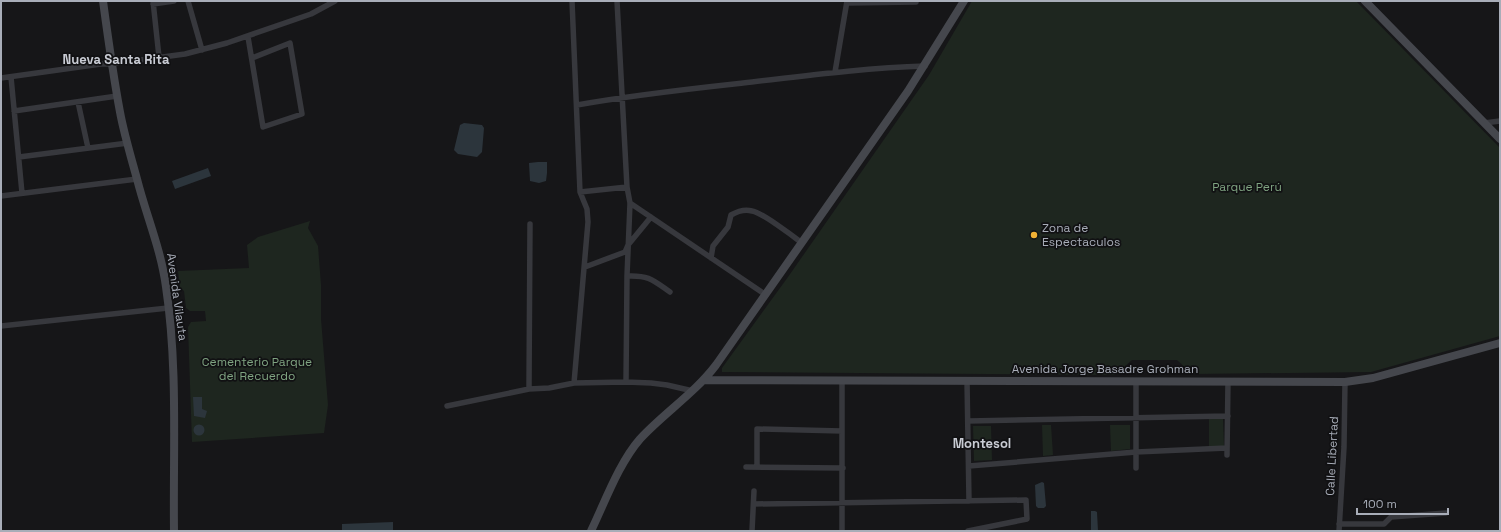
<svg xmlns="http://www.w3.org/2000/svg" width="1501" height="532" font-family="'Space Grotesk',sans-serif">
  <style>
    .green { fill: #1e261f }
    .water { fill: #2c353c }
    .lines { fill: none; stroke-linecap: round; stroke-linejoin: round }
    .street { stroke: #37383d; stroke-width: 5.5 }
    .secondary { stroke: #45474d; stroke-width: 8 }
    .poi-dot { fill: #f2b134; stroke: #111113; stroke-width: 1.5 }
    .labels { text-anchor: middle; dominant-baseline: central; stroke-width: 3.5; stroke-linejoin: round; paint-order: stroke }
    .park-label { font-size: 12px; fill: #7fa381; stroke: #111113 }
    .poi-label { font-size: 12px; fill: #a8adb8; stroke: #111113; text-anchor: start }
    .street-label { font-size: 12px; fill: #a8adb8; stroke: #111113 }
    .neighbourhood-label { font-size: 13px; font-weight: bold; fill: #c9ccd4; stroke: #111113 }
  </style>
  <rect width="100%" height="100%" fill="#161618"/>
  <!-- green -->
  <path class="green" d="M972,1h384l144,147v188l-129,36 -179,2 -15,-14h-45l-17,15 -393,-3v-4l66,-91 141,-202z
    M310,221l-2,7 10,18 3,39v34l7,86 -4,28 -132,9 -4,-115 3,-5 15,-1 -1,-10h-15l-4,-3 -2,-17 -4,-4 -2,-16 71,-3 -2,-23 11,-8z
    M1209,419h14l1,27h-15z
    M1042,425h9l2,30 -10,1z
    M1110,425h20v24l-19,2z
    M973,426h18l1,34 -18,1z"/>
  <!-- water -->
  <path class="water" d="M464,123l18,2 2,3 -2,24 -5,5 -19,-3 -4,-4 6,-25z
    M538,162h9v11l-1,8 -7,2 -9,-2 -1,-18z
    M208,168l3,8 -36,13 -3,-8z
    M193,397h9v12l5,2 -2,7 -11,-2z
    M193.5 430a5.5 5.5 0 1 1 11 0a5.5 5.5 0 1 1-11 0Z
    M1042,482l2,1 2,23 -2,2h-6l-2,-2 -1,-21z
    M1091,511h4l2,1 1,19h-7z
    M393,522v9h-51v-7z"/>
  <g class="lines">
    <!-- street -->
    <path class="street" d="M153,1l6,56
      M188,1l14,49
      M572,1l8,191 7,17 1,13 -14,161
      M617,1l10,186 3,16 -3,73 -1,106
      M847,3l69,-1
      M153,4l21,-3
      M248,37l15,90 39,-13 -12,-71 -38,15
      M835,72l12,-71
      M11,77l11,116
      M1,78l100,-14h10l74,-10 42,-11 84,-29 24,-13
      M78,102l10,46
      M577,105c55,-10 111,-16 166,-22 61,-7 121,-15 182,-17
      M14,111l103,-15
      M1484,123l16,-2
      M19,157l109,-14
      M580,192l47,-5
      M1,196l136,-17
      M630,203l136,92
      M711,258l2,-12 15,-19 3,-12c7,-4 14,-6 21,-4 9,1 41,25 50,32
      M585,267l40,-15 3,-7 23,-28
      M627,276c22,-1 26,4 43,16
      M1,326l167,-18
      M967,381l2,120
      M529,389l1,-165
      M447,406l82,-17 20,-1 25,-5 52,-1 25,1 16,2 26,6
      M968,421l260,-5
      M1227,455l1,-74
      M969,466l167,-14 91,-4
      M746,467l97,1
      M757,467v-38l85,2
      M1136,468v-87
      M754,504l272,-4 1,19 -59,12
      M1339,524h45l7,-7 55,-4
      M752,531l2,-40
      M842,531v-150
      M1339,531l5,-84 1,-65"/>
    <!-- secondary -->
    <path class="secondary" d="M103,1c5,37 10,74 17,111 4,22 11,45 17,67 9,36 24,70 29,108 12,80 7,163 8,244
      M1365,1l135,138
      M705,380l640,2 28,-4 127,-35
      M591,531c14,-29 28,-68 49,-92 24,-26 55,-46 76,-74l192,-274 56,-90"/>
  </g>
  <!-- markers -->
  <circle class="poi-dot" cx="1034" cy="235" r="4"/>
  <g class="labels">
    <!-- park labels -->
    <g class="park-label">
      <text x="1247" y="187">Parque Perú</text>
      <text x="257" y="362">Cementerio Parque<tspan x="257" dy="14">del Recuerdo</tspan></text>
    </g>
    <!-- poi labels -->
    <g class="poi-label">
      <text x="1042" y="228">Zona de<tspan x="1042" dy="14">Espectaculos</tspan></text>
    </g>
    <!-- street labels -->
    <g class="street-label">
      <text transform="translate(177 297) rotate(82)">Avenida Vilauta</text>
      <text x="1105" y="369">Avenida Jorge Basadre Grohman</text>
      <text transform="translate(1332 456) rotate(-87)">Calle Libertad</text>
    </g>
    <!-- neighbourhood labels -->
    <g class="neighbourhood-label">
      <text x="116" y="59">Nueva Santa Rita</text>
      <text x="982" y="443">Montesol</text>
    </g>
  </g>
  <!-- border -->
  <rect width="1501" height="532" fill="none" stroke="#a8adb8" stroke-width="4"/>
  <!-- scale -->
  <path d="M1357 508v6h91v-6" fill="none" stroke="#a8adb8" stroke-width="2"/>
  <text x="1363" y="508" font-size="12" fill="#a8adb8" stroke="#111113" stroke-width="3" paint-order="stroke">100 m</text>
</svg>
